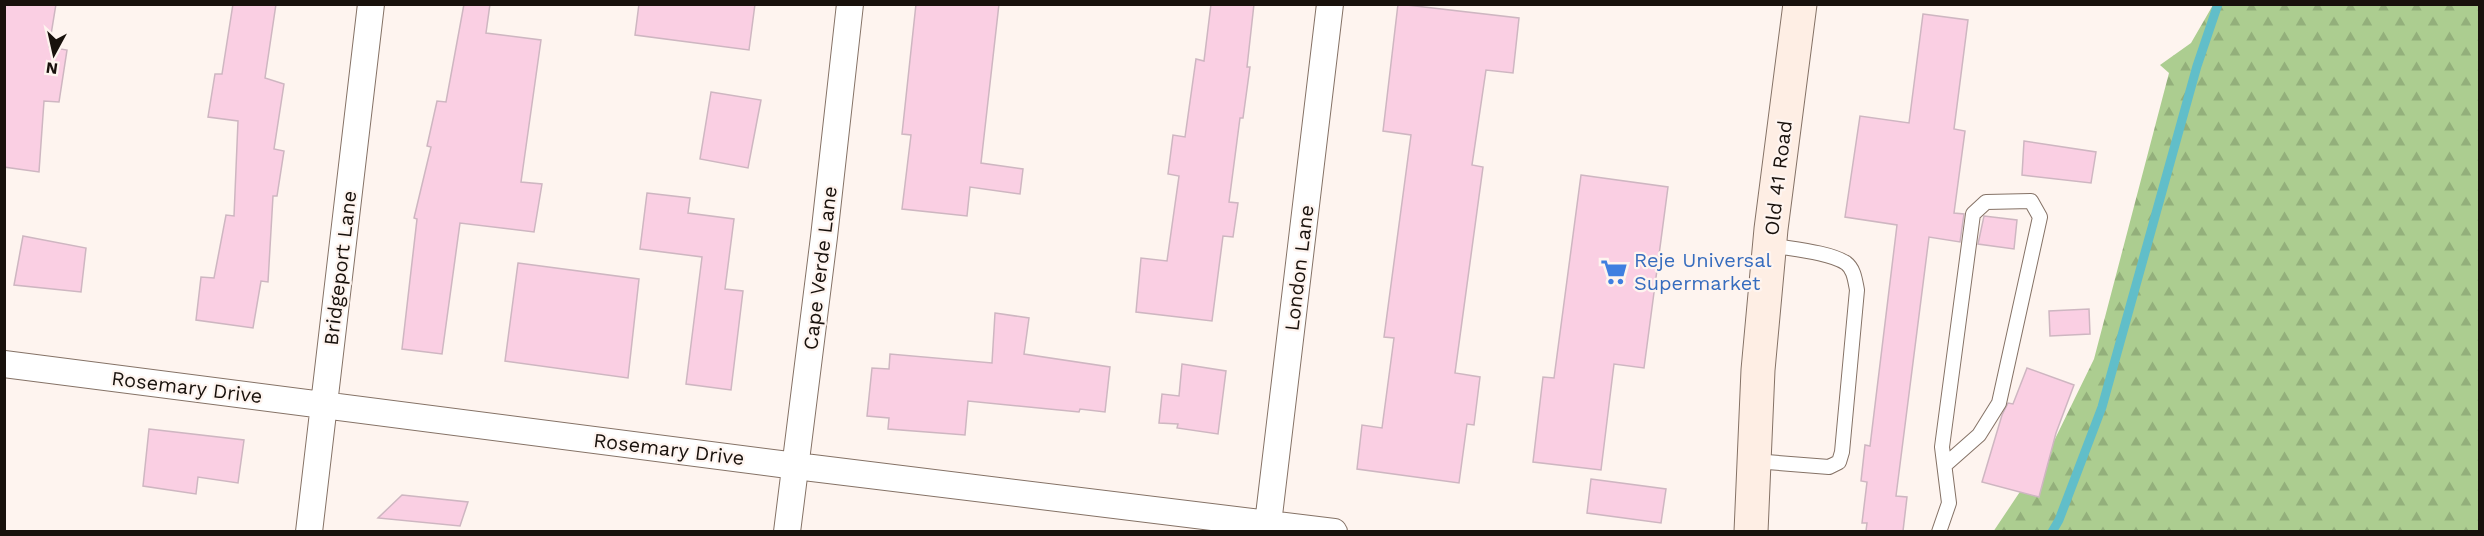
<svg xmlns="http://www.w3.org/2000/svg" width="2484" height="536" font-family="'Work Sans',sans-serif">
  <style>
    .forest { fill: url(#forest-firs) }
    .lines { fill: none; stroke-linecap: round; stroke-linejoin: round }
    .stream { stroke: #61bec9; stroke-width: 9 }
    .building { fill: #facfe3; stroke: #ceb6c1; stroke-width: 1.5 }
    .lane-casing { stroke: #857266; stroke-width: 16 }
    .street-casing { stroke: #857266; stroke-width: 28 }
    .secondary-casing { stroke: #857266; stroke-width: 35 }
    .lane { stroke: #fff; stroke-width: 14 }
    .street { stroke: #fff; stroke-width: 26 }
    .secondary { stroke: #feeee4; stroke-width: 33 }
    .labels { text-anchor: middle; dominant-baseline: central; stroke-width: 4.5; stroke-linejoin: round; paint-order: stroke }
    .street-label { font-size: 20px; fill: #18110c; stroke: #fef4ef }
    .shop-label { font-size: 20px; fill: #366cbe; stroke: #fef4ef; text-anchor: start }
  </style>
  <defs>
    <pattern id="forest-firs" width="22" height="20" patternUnits="userSpaceOnUse" patternTransform="scale(1.5)"><rect width="22" height="20" fill="#accd90"/><path d="M5 1l3.5 6h-7zM16 11l3.5 6h-7z" fill="#93af7b"/></pattern>
  </defs>
  <rect width="100%" height="100%" fill="#fef4ef"/>
  <!-- forest -->
  <path class="forest" d="M2213,5h266v526l-486,1 61,-91 40,-82 75,-286 -9,-8 31,-22z"/>
  <g class="lines">
    <!-- stream -->
    <path class="stream" d="M2052,532l7,-12 43,-113 95,-341 21,-62"/>
  </g>
  <!-- building -->
  <path class="building" d="M4,4h52l-7,43 18,3 -8,52 -15,-1 -5,71 -35,-5z
    M233,4h43l-11,74 19,6 -10,65 10,2 -7,45h-4l-5,86 -7,-1 -8,47 -57,-8 5,-43 13,1 12,-63 8,1 4,-95 -30,-4 7,-43h7z
    M464,4h26l-4,29 55,7 -20,142 21,2 -8,48 -74,-9 -18,131 -40,-5 15,-130 -3,-1 17,-71 -4,-1 10,-45 9,1z
    M639,4h116l-6,46 -114,-15z
    M916,4h83l-18,159 42,6 -3,25 -50,-7 -3,29 -65,-7 9,-74 -9,-1z
    M1211,4h43l-7,63h3l-7,51h-3l-11,84 9,1 -5,34 -10,-1 -11,85 -76,-9 5,-54 26,3 12,-85 -11,-2 5,-39 12,2 11,-78 8,2z
    M1398,4l121,14 -6,55 -27,-3 -14,95 11,2 -28,206 25,4 -6,48 -7,-1 -8,59 -102,-14 5,-44 20,3 12,-90 -10,-1 27,-202 -28,-4z
    M1923,14l45,6 -14,109 11,2 -11,82 10,1 -4,28 -31,-5 -33,259 11,1 -4,34h-37l1,-8h-5l5,-41 -6,-1 4,-36 5,1 27,-221 -52,-8 15,-101 49,7z
    M711,92l50,8 -13,68 -48,-9z
    M2024,141l72,11 -5,31 -69,-8z
    M1581,175l87,12 -24,181 -30,-4 -13,106 -68,-8 10,-85 11,1z
    M647,193l43,5 -2,15 46,6 -9,70 18,2 -12,99 -45,-6 16,-127 -62,-8z
    M1984,216l33,4 -3,29 -36,-5z
    M23,236l63,12 -5,44 -67,-7z
    M518,263l121,16 -11,99 -123,-17z
    M2089,309l1,25 -40,2 -1,-25z
    M995,313l34,5 -5,36 86,13 -5,45 -25,-3 -1,3 -111,-11 -3,34 -77,-6 1,-11 -22,-2 5,-48 17,1 1,-15 102,9z
    M1182,364l44,7 -8,63 -41,-6 1,-4 -19,-1 3,-29 17,2z
    M2027,368l47,17 -18,48 -17,64 -57,-15 20,-67 6,-12 5,1z
    M149,429l95,11 -6,43 -40,-6 -2,17 -53,-8z
    M1591,479l75,10 -5,34 -74,-10z
    M402,495l66,7 -8,24 -82,-8z"/>
  <g class="lines">
    <defs>
      <path id="lane" d="M1754,461l75,6 10,-5 3,-10 15,-162c-2,-10 -3,-21 -11,-27 -17,-11 -55,-14 -76,-18
        M1939,532l10,-29 -7,-56 31,-233 13,-12 45,-1 9,16 -41,186 -20,32 -34,30"/>
      <path id="street" d="M4,364l792,102 538,66
        M309,532l62,-528
        M787,532l37,-295 26,-233
        M1267,532l63,-528"/>
      <path id="secondary" d="M1751,532l7,-162 13,-141 29,-225"/>
    </defs>
    <!-- lane casing -->
    <use href="#lane" class="lane-casing"/>
    <!-- street casing -->
    <use href="#street" class="street-casing"/>
    <!-- secondary casing -->
    <use href="#secondary" class="secondary-casing"/>
    <!-- lane -->
    <use href="#lane" class="lane"/>
    <!-- street -->
    <use href="#street" class="street"/>
    <!-- secondary -->
    <use href="#secondary" class="secondary"/>
  </g>
  <!-- icons -->
  <defs>
    <symbol id="supermarket-bare" viewBox="-9 -9 18 18"><path d="M-6-5.5h2.5l.6 2H6L4.5 2H-2.5L-4.4-4H-6ZM-1.5 3.2a1.3 1.3 0 1 0 .1 0ZM3 3.2a1.3 1.3 0 1 0 .1 0Z" fill="#3f7fe0" stroke="#fef4ef" stroke-width="2.5" paint-order="stroke"/></symbol>
  </defs>
  <g fill-rule="evenodd">
    <use href="#supermarket-bare" x="1595" y="253" width="38" height="38"/>
  </g>
  <g class="labels">
    <!-- street labels -->
    <g class="street-label">
      <text transform="translate(1778 178) rotate(-83)">Old 41 Road</text>
      <text transform="translate(340 268) rotate(-83)">Bridgeport Lane</text>
      <text transform="translate(820 268) rotate(-83)">Cape Verde Lane</text>
      <text transform="translate(1299 268) rotate(-83)">London Lane</text>
      <text transform="translate(187 387) rotate(7)">Rosemary Drive</text>
      <text transform="translate(669 449) rotate(7)">Rosemary Drive</text>
    </g>
    <!-- shop labels -->
    <g class="shop-label">
      <text x="1634" y="260">Reje Universal<tspan x="1634" dy="23">Supermarket</tspan></text>
    </g>
  </g>
  <!-- border -->
  <rect width="2484" height="536" fill="none" stroke="#18110c" stroke-width="12"/>
  <!-- north arrow -->
  <g transform="translate(54 54) rotate(188)" stroke="#fef4ef" stroke-width="4.5" paint-order="stroke">
  <path d="M0-4.5L10 22L0 15L-10 22Z" fill="#18110c"/>
  <text y="-9" font-size="16" font-weight="bold" text-anchor="middle" fill="#18110c">N</text>
  </g>
</svg>
